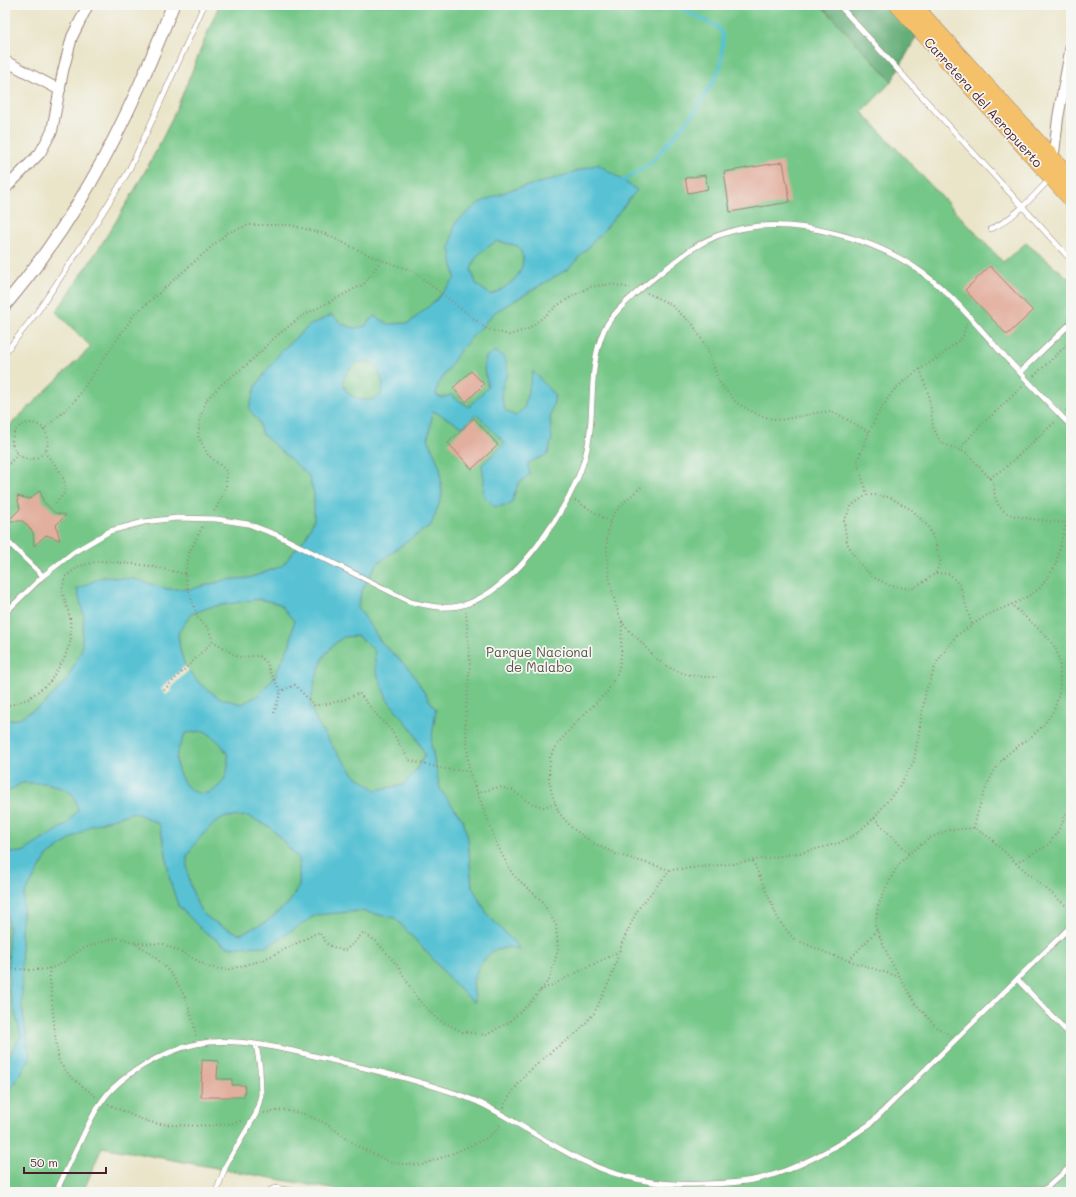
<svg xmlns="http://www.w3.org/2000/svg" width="1076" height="1197" font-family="Mali,sans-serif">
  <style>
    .green { fill: #75c788; stroke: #60735a }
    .forest { fill: #60ac74; stroke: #556650 }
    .water { fill: #58c2d4; stroke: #517080; fill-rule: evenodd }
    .pier { fill: #eae5c9 }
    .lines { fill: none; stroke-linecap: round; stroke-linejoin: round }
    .stream { stroke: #58c2d4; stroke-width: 3.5 }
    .building { fill: #e2ae9d }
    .service-casing { stroke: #9a827a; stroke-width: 6 }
    .minor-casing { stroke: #9a827a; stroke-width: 12 }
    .tertiary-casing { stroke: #9a827a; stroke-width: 14 }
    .primary-casing { stroke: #9a827a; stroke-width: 16 }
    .path { stroke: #9a827a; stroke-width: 2; stroke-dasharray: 1 3; stroke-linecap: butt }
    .service { stroke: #fff; stroke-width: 5 }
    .minor { stroke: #fff; stroke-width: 10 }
    .tertiary { stroke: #fff; stroke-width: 12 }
    .primary { stroke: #f4c16b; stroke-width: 15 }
    .labels { text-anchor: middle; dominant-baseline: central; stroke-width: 3.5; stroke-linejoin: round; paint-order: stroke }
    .street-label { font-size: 13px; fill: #4a1f2b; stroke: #f6f6f2 }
    .park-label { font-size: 13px; fill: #575147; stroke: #f6f6f2 }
  </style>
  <rect width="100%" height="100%" fill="#f6f6f2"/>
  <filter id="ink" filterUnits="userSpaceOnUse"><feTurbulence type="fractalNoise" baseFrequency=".025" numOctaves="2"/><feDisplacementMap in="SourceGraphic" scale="8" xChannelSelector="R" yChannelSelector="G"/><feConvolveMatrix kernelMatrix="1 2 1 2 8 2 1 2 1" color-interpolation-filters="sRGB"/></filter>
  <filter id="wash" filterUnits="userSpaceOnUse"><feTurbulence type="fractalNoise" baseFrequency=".012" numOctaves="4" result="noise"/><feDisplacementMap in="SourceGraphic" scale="16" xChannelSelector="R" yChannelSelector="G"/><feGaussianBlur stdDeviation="0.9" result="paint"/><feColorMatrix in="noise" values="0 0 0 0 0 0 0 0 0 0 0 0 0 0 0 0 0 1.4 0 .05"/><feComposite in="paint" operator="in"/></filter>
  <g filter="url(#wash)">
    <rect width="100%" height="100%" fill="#eae5c9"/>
    <!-- green -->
    <path class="green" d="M219,5h602l71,76 -30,31 141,150 23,-19 45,37v912h-723l-246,-45 -19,45h-78v-762l86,-83 -35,-35c41,-59 82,-122 113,-187 18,-39 33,-80 50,-120z"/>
    <!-- forest -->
    <path class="forest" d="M821,5h113l-42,76z"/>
    <!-- water -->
    <path class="water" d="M598,164l39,26 -31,38 -38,41 -73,43 -34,37 -23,36 -2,10 6,3 9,-3 18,12 19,-20 -4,-19 2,-11 9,-6 10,7 3,15c-8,15 -8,20 -3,37l10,6 9,-8 9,-37 22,25 -5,22 2,21 -4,15c-7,4 -14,5 -20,9l2,11 -12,10 -7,20 -16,3 -12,-12 1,-16 -2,-14 23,-22 -29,-29 -13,13 -30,-16 -5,27 12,30 2,28 -11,29 -35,24 -20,16 -15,27 -3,15 23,35 29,28 26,40 -5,34 9,45 23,31 5,19 4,48 16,28 32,34 -11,-2 -17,4 -12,13 -7,17 2,22 -21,-19 -22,-26 -37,-40 -35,-7 -44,4 -48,31 -41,1 -26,-18 -23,-24 -8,-24 -5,-33 -6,-24 -25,-12 -44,14 -43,30 -23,39 -3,37 1,74 8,52 -25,41v-36l16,-28 -12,-44 -1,-74 -3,-8v-56l18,-1 44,-28 11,-14 -4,-14 -8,-6 -19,-7h-26l-16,11v-73l12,-2 27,-15 22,-23 15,-30 3,-34 -7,-28 25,-12 32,2 33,10h25l33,-9 24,-2 33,-12 24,-29 8,-17v-27l-6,-18 -47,-42 -2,-11 -10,-13 7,-23 25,-35 29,-26 22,-10 10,9 13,4 10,-2 9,-10 15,8 20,-1 27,-23 19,-22 -5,-30 5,-25 24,-20 31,-13 37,-9zM497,241l21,5c2,4 5,9 5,12 0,20 -17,29 -32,37l-14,-10 -6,-15 4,-11 8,-9zM368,361l8,4 7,18 -2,12c-4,2 -8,5 -12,5 -13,1 -31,-9 -24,-25 2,-4 7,-8 10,-12zM259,599l21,5 14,17 -4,23 -16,33 -15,18 -17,9 -23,-6 -19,-14 -15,-18 -5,-16 -2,-17 13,-19 19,-7zM358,636l16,14 2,21 11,28 26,32 12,24 -8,14 -14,16 -27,5 -21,-15 -20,-25 -17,-26 -8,-19 5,-24 8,-23 9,-12 11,-9zM205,731c8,6 16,11 21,21 2,2 2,5 2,9 0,6 -1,15 -5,20 -12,18 -32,16 -41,-2 -11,-20 -5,-28 4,-46zM248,816l23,12 28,31v27l-10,17 -23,19 -26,12c-11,-5 -32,-13 -39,-23 -7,-11 -16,-40 -14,-53 2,-10 24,-33 33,-39 5,-3 21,-2 28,-3z"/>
    <!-- pier -->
    <path class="pier" d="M185,666l4,4 -19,18 2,2 -6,5 -5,-6z"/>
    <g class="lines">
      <!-- stream -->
      <path class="stream" d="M623,181l29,-19 41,-48 20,-32 8,-16 2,-30 -5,-9 -44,-22"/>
    </g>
    <g id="blocks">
      <!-- building -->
      <path class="building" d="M783,162l7,40 -60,10 -6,-40z
        M705,175l3,14 -20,4 -3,-15z
        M990,266l43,45 -26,24 -42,-45z
        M471,371l13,13 -18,18 -13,-14z
        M474,418l24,27 -26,24 -24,-26z
        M40,490l3,11 12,12 11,2 -10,10 4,15 -14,-5 -12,11 -1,-14 -10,-11h-15l12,-12 -3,-13 13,3z
        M202,1060l16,1 -1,18h15v6h13l-1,12h-43z"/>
    </g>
  </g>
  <g filter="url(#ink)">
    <use href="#blocks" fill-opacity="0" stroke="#9a827a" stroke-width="1"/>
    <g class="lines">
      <defs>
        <path id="service" d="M839,5l232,255
          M991,229c24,-11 41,-32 59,-50
          M5,353l33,-42 45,-67 45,-72 24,-51 52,-116
          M1020,372l51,-49
          M5,539l38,37
          M5,613l38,-37 31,-24 36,-21 34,-9 33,-4 39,1 32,5 29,11 134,67c22,5 39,9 61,0 47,-19 100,-97 113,-145 12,-42 1,-86 19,-127 10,-23 53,-54 73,-70 16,-13 35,-24 55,-29 58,-16 140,6 188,40 30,21 54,51 78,78 24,26 48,52 73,77
          M1017,979l54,57
          M56,1192c8,-17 16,-34 24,-50 9,-19 17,-37 31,-52 24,-24 65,-45 99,-48 43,-3 92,11 133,21 46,11 92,21 135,39 15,7 30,16 45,25 38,23 73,45 118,53 20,4 41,5 61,4 20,0 40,-1 60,-6 39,-10 75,-31 108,-54l201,-198
          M216,1192l11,-29 29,-49 5,-19 -1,-27 -4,-24
          M266,1192l9,-4 25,4
          M1042,1192l29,-26"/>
        <path id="minor" d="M5,61l55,29
          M1053,162l5,-44 13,-72
          M5,189l35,-36 12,-22 11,-60 9,-34 16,-32"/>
        <path id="tertiary" d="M5,305c27,-32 52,-67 74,-103 38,-62 68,-130 94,-197"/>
        <path id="primary" d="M897,5l174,195
          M914,5l157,173"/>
      </defs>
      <!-- service casing -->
      <use href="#service" class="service-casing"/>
      <!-- minor casing -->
      <use href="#minor" class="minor-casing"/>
      <!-- tertiary casing -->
      <use href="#tertiary" class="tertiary-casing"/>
      <!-- primary casing -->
      <use href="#primary" class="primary-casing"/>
      <!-- path -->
      <path class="path" d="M647,293l23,11 23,21 14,23 12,34 18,21 23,13 20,4 36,-7 15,-2 12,6 26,15
        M920,369l9,27 4,31 8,16 26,10 27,30c0,10 1,22 10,28 11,8 48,10 62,12
        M1034,376l37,-35
        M1066,411l5,-5
        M12 441a18 18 0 1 1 36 0a18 18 0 1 1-36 0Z
        M43,430l31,-28 60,-87 93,-82 22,-8h41l35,9 48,23 40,14 74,58 22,6 19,-6 33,-26 28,-16 22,-3 19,4
        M959,450l16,-19 48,-45
        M44,452c9,11 25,25 20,41 -2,4 -7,8 -10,12
        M5,464l5,-1 7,-9
        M990,478l17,-12 49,-45
        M641,487c-11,10 -27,22 -31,36 -8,24 1,76 12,98 3,7 11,13 16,18 8,8 15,18 24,24 16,11 36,15 55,14
        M867,495h10l14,3 21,12 16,16 7,16 5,19 -4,12 -14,10 -10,6 -21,-3 -18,-9 -15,-15 -11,-19 -3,-22 8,-16z
        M867,495l-10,-34 19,-44 17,-26 17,-15 33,-22 20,-17 3,-14
        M575,500l35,22
        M214,511l2,-2 10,-22 1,-16 -19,-16 -10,-19 2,-18 7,-19 16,-16 26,-20 25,-25 28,-22 62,-32 17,-24
        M202,527l-13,26 -4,21 2,11 11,34 10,9 5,13 25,16 21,-1 8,7 3,9 11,19 14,-6 19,20c16,0 31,-5 45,-12l16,20 16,17 18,30 35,9 25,2
        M936,573l14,1 10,12 12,39
        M622,622l-1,33 -3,17 -11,20 -30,29 -17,20 -10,16 -1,21 3,16 7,19 13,15 21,15 23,11 54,16 61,-6 74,-12 34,-9 17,-9 18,-16 26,-33 14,-24 12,-71 11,-28 19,-26 31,-21 35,-15 17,-11 16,-22 14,-57 2,-4
        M164,690l49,-49
        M5,705h6l17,-6 21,-16 15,-24 7,-19 -1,-23 -8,-26 3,-14 14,-11 22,-5 43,4 41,9
        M274,713l7,-22
        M477,793l22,-6 13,3 18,13 14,4 11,-4
        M874,818l35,36
        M974,828c4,-21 14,-50 27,-67 9,-11 21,-17 31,-25 19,-17 27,-30 28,-56 0,-9 0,-21 -4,-30 -6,-14 -33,-34 -45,-46
        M753,861l26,60 15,18 35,15 70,23
        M1016,863l32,-18 10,-14 13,-26
        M135,943l28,1 23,10 22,13 19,3 36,-10 56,-28 9,13 16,6 7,-5 12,-13 12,7 23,26 18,31 21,22 26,13 23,3 23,-13 20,-18 20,-24 9,-30 -2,-25 -14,-24 -29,-26 -15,-28 -29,-76 -4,-52 5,-54 -4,-53
        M849,960l28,-30
        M5,968c16,1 34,4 49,-1 10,-3 18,-13 28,-18 7,-3 28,-10 35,-11 9,0 19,6 26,10 32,22 47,51 53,89
        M49,968l6,67 4,27 11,14 26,21
        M540,991l78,-39
        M951,1035l-14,-7 -22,-25 -25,-43 -15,-34 3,-20 8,-18 12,-23 13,-13 19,-14 19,-8 25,-2 16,10 26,25 55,47
        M108,1104c15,7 30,15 46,19 18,3 73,5 89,-3
        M504,1108v-3l9,-14 12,-16 27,-24 27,-20 15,-18 17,-35 11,-35 16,-34 32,-39
        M264,1113l20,-3 20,4 23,10 32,23 33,16 30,2 34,-13 29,-13 12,-9 4,-8"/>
      <!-- service -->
      <use href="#service" class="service"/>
      <!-- minor -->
      <use href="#minor" class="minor"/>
      <!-- tertiary -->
      <use href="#tertiary" class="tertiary"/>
      <!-- primary -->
      <use href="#primary" class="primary"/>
    </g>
  </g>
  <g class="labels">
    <!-- street labels -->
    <g class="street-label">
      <text transform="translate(984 102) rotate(48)">Carretera del Aeropuerto</text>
    </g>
    <!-- park labels -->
    <g class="park-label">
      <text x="539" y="651">Parque Nacional<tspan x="539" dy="15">de Malabo</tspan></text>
    </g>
  </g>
  <!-- margin -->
  <rect width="1076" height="1197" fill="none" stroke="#f6f6f2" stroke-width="20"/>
  <!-- scale -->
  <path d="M24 1167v6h82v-6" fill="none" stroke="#4a1f2b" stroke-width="2"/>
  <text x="30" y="1167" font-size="12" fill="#4a1f2b" stroke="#f6f6f2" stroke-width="3" paint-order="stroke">50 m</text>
</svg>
